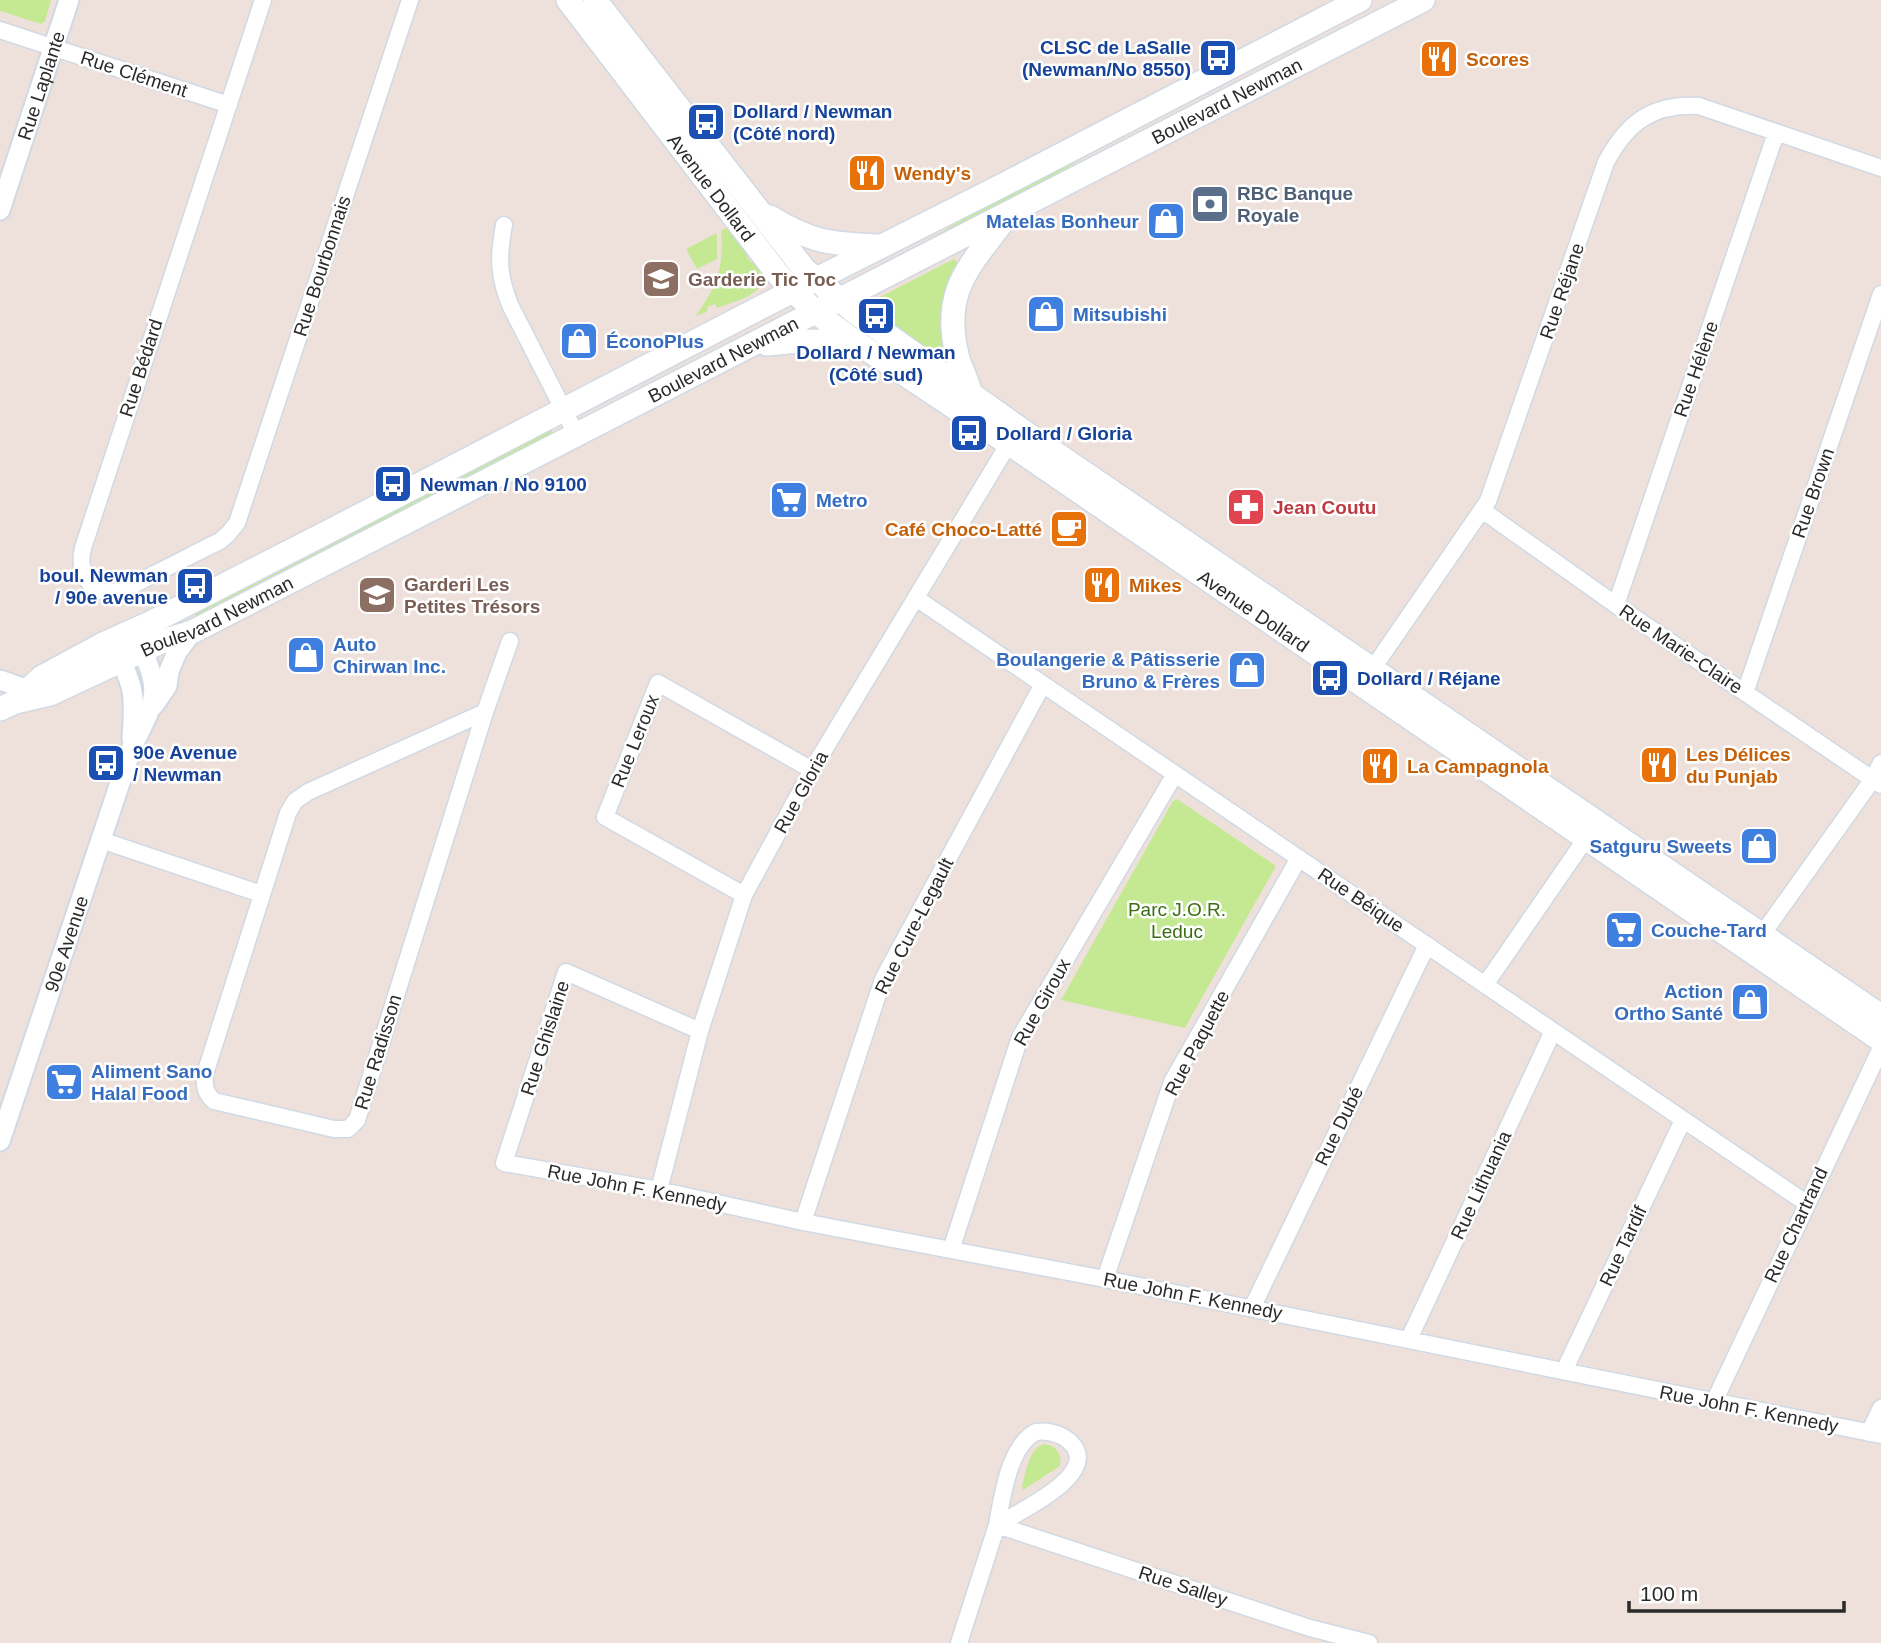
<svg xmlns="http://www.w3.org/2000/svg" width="1881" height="1643" font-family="Arial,sans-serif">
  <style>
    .green { fill: #c4e992 }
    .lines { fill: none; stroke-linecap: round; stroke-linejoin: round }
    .minor-casing { stroke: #d0d9e4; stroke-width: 19 }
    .tertiary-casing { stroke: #d0d9e4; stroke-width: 23 }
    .secondary-casing { stroke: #d0d9e4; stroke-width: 26 }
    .minor { stroke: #fff; stroke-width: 16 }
    .tertiary { stroke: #fff; stroke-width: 19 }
    .secondary { stroke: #fff; stroke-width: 23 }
    .labels { text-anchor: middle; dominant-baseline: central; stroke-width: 5; stroke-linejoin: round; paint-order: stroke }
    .transit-label { font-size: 19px; font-weight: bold; fill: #164399; stroke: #fff; text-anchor: start }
    .food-label { font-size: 19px; font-weight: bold; fill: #c56008; stroke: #fff; text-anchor: start }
    .street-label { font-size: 19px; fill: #2a2a2a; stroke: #fff }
    .service-label { font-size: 19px; font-weight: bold; fill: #4e5e75; stroke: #fff; text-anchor: start }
    .shop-label { font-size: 19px; font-weight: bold; fill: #366cbe; stroke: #fff; text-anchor: start }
    .education-label { font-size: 19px; font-weight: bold; fill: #785e54; stroke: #fff; text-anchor: start }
    .health-label { font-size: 19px; font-weight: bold; fill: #be3a42; stroke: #fff; text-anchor: start }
    .park-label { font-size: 19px; fill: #3c6e14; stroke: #fff }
  </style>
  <rect width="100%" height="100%" fill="#eee1db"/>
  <!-- green -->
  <path class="green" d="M0,0h51l-6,21 -4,3 -41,-13z
    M1096,150l-54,33 -127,67 -1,-2 57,-33z
    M729,227l21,28 -3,2 4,5 3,-2c24,33 -14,39 -37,48l-2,-4 -8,3 1,4 -12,5c3,-6 8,-12 12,-19 13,-20 15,-43 13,-67z
    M715,234h2v25l-20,10 -11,-20z
    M964,258l-14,107 -61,-42 2,-3 -17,-12 4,-10 76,-39 3,3z
    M551,430l3,4 -358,183 -1,-3z
    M1177,799l99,67 -91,162 -124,-28 112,-199z
    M1044,1444c13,2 18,10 16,22l-37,24 -1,-5c5,-14 6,-36 22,-41z"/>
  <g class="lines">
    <defs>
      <path id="minor" d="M263,0l-180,548c-6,23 7,50 35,43 12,-3 23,-10 34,-16 23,-11 45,-23 68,-34l8,-7 9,-11 173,-523
        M0,30l229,75
        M504,225c-6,32 -6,51 7,82l66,129
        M1482,510l134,95 265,180
        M916,598l890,605
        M1616,605l160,-472
        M1367,677l121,-176 118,-339c21,-39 46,-59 93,-56l182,62
        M1745,693l136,-399
        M485,712l-177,80 -13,9 -7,12 -83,261c-1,12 0,19 9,27l120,28h14l9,-9 128,-408 25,-71
        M101,840l160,54
        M744,895l-139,-78 53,-134 154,87
        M1756,943l117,-164 8,-16
        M1485,985l106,-154
        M700,1031l-134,-59 -62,191 155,27 144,32 302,57 776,156
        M659,1190l41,-159 44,-136 68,-125 202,-335
        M803,1222l80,-243 160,-295
        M951,1250l69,-213 155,-263
        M1105,1279l67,-197 127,-224
        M1252,1308l175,-363
        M1409,1339l144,-308
        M1564,1371l119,-251
        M1714,1402l167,-354
        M1036,1432c12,-2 26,2 35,11 31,31 -53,69 -74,82 5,-27 12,-80 39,-93z
        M1869,1433l12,-25
        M959,1643l38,-118 313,103 59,15"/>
      <g id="tertiary">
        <path id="s1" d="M0,210l69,-210"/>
        <path d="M115,648c20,40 20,47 17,91"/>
        <path d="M0,680l28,10"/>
        <path d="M154,705l13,-19 2,-15 8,-19 15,-20"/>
        <path id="s2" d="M0,1141l132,-394c26,-52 30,-54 5,-109"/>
      </g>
      <g id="secondary">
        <path id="s3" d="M568,0l209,273 16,18 35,31 28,20 167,111 858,587"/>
        <path d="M595,0l209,269 48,41 181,128 848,578"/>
        <path d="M770,217c41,25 60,27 107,29"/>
        <path d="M767,344l33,-3 56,1"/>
        <path d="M971,395c-3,-13 -9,-24 -13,-36 -17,-66 9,-90 46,-139"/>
        <path id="s4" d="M15,702l35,-8 113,-53 29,-9 1231,-632"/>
        <path d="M0,709l15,-7 27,-25 61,-33 47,-21 172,-88 459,-238 218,-110 361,-187"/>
      </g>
    </defs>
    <!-- minor casing -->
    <use href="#minor" class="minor-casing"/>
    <!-- tertiary casing -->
    <use href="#tertiary" class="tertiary-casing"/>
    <!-- secondary casing -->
    <use href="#secondary" class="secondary-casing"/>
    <!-- minor -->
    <use href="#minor" class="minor"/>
    <!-- tertiary -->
    <use href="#tertiary" class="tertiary"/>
    <!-- secondary -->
    <use href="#secondary" class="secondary"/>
  </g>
  <!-- icons -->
  <defs>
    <symbol id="bus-square" viewBox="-11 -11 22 22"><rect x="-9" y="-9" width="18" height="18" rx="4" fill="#1a4fb4" stroke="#fff"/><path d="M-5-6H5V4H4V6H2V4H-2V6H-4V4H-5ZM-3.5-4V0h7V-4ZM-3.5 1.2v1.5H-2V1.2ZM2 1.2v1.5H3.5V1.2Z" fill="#fff"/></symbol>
    <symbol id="restaurant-square" viewBox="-11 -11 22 22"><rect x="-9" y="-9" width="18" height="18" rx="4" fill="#e8710a" stroke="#fff"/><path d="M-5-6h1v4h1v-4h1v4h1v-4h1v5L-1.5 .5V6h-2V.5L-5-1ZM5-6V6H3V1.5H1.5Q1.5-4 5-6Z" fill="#fff"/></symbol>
    <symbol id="bank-square" viewBox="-11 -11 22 22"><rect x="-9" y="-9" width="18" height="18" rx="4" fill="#5c6f8a" stroke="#fff"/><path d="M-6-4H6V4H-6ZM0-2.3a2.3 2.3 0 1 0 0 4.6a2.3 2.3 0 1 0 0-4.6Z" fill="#fff"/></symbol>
    <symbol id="shop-square" viewBox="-11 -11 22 22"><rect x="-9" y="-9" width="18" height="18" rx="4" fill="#3f7fe0" stroke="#fff"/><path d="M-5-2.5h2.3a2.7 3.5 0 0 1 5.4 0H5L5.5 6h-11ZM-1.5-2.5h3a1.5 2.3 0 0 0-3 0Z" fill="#fff"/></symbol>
    <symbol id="school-square" viewBox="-11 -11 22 22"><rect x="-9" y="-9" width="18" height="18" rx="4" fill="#8d6e63" stroke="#fff"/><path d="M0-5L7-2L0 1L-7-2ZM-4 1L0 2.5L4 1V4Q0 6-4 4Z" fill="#fff"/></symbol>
    <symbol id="supermarket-square" viewBox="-11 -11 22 22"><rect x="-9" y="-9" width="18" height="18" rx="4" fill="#3f7fe0" stroke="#fff"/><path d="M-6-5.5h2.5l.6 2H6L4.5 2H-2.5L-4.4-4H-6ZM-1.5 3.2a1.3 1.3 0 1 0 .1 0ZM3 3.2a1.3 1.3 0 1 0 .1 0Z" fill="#fff"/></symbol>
    <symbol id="pharmacy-square" viewBox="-11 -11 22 22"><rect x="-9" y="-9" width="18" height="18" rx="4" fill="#e0444e" stroke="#fff"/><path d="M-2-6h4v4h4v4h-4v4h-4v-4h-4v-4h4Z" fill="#fff"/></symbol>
    <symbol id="cafe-square" viewBox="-11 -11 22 22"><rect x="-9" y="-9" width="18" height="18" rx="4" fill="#e8710a" stroke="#fff"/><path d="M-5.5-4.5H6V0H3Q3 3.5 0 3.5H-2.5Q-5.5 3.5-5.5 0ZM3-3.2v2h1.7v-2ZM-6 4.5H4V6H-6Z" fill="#fff"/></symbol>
  </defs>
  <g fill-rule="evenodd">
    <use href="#bus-square" x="1196" y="36" width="44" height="44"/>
    <use href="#restaurant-square" x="1417" y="37" width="44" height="44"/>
    <use href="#bus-square" x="684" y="100" width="44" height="44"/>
    <use href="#restaurant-square" x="845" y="151" width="44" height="44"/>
    <use href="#bank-square" x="1188" y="182" width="44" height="44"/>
    <use href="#shop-square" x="1144" y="199" width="44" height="44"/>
    <use href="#school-square" x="639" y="257" width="44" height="44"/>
    <use href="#shop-square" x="1024" y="292" width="44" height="44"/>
    <use href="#bus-square" x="854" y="294" width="44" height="44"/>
    <use href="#shop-square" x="557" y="319" width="44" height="44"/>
    <use href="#bus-square" x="947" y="411" width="44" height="44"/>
    <use href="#bus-square" x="371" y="462" width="44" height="44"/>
    <use href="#supermarket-square" x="767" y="478" width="44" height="44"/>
    <use href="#pharmacy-square" x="1224" y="485" width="44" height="44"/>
    <use href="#cafe-square" x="1047" y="507" width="44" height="44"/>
    <use href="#restaurant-square" x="1080" y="563" width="44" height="44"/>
    <use href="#bus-square" x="173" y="564" width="44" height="44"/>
    <use href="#school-square" x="355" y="573" width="44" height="44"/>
    <use href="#shop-square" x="284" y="633" width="44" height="44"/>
    <use href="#shop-square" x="1225" y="648" width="44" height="44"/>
    <use href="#bus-square" x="1308" y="656" width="44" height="44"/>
    <use href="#bus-square" x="84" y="741" width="44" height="44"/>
    <use href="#restaurant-square" x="1637" y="743" width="44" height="44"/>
    <use href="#restaurant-square" x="1358" y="744" width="44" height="44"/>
    <use href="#shop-square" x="1737" y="824" width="44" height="44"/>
    <use href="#supermarket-square" x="1602" y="908" width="44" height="44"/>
    <use href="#shop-square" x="1728" y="980" width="44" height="44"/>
    <use href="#supermarket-square" x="42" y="1060" width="44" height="44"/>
  </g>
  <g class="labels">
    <!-- transit labels -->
    <g class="transit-label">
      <text x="1191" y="47" text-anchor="end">CLSC de LaSalle<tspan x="1191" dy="22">(Newman/No 8550)</tspan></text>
      <text x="733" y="111">Dollard / Newman<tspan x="733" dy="22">(Côté nord)</tspan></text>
      <text x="876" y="352" text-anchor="middle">Dollard / Newman<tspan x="876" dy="22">(Côté sud)</tspan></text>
      <text x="996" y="433">Dollard / Gloria</text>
      <text x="420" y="484">Newman / No 9100</text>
      <text x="168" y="575" text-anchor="end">boul. Newman<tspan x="168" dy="22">/ 90e avenue</tspan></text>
      <text x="1357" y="678">Dollard / Réjane</text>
      <text x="133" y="752">90e Avenue<tspan x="133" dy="22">/ Newman</tspan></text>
    </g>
    <!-- food labels -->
    <g class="food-label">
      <text x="1466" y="59">Scores</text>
      <text x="894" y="173">Wendy's</text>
      <text x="1042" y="529" text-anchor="end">Café Choco-Latté</text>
      <text x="1129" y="585">Mikes</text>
      <text x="1686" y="754">Les Délices<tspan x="1686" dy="22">du Punjab</tspan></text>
      <text x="1407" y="766">La Campagnola</text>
    </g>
    <!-- street labels -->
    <g class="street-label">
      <text transform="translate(134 74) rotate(18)">Rue Clément</text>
      <text stroke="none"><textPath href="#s1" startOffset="131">Rue Laplante</textPath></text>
      <text stroke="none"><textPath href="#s4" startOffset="1354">Boulevard Newman</textPath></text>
      <text stroke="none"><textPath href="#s3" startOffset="236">Avenue Dollard</textPath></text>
      <text transform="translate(322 266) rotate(-72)">Rue Bourbonnais</text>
      <text transform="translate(1562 291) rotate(-71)">Rue Réjane</text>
      <text stroke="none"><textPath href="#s4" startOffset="788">Boulevard Newman</textPath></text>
      <text transform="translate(141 368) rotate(-72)">Rue Bédard</text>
      <text transform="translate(1696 369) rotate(-71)">Rue Hélène</text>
      <text transform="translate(1813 493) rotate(-71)">Rue Brown</text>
      <text stroke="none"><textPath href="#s3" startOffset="929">Avenue Dollard</textPath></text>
      <text stroke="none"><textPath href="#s4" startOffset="220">Boulevard Newman</textPath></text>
      <text transform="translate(1681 649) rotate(34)">Rue Marie-Claire</text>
      <text transform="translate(635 741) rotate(-68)">Rue Leroux</text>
      <text transform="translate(801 792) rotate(-61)">Rue Gloria</text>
      <text transform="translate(1361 900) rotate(34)">Rue Béique</text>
      <text transform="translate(914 926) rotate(-63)">Rue Cure-Legault</text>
      <text stroke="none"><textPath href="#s2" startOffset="208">90e Avenue</textPath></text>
      <text transform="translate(1042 1002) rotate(-61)">Rue Giroux</text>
      <text transform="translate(545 1038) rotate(-72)">Rue Ghislaine</text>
      <text transform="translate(1197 1043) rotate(-62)">Rue Paquette</text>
      <text transform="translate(378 1052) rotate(-73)">Rue Radisson</text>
      <text transform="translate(1339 1126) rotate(-64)">Rue Dubé</text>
      <text transform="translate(1481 1185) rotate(-65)">Rue Lithuania</text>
      <text transform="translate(637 1188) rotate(11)">Rue John F. Kennedy</text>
      <text transform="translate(1796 1225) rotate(-65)">Rue Chartrand</text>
      <text transform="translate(1623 1246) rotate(-65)">Rue Tardif</text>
      <text transform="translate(1193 1296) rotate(11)">Rue John F. Kennedy</text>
      <text transform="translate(1749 1409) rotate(11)">Rue John F. Kennedy</text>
      <text transform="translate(1183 1586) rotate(18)">Rue Salley</text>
    </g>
    <!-- service labels -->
    <g class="service-label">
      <text x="1237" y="193">RBC Banque<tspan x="1237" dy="22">Royale</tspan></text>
    </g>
    <!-- shop labels -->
    <g class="shop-label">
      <text x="1139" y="221" text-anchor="end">Matelas Bonheur</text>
      <text x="1073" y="314">Mitsubishi</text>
      <text x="606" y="341">ÉconoPlus</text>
      <text x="816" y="500">Metro</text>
      <text x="333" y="644">Auto<tspan x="333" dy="22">Chirwan Inc.</tspan></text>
      <text x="1220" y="659" text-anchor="end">Boulangerie &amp; Pâtisserie<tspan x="1220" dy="22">Bruno &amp; Frères</tspan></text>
      <text x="1732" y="846" text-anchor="end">Satguru Sweets</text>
      <text x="1651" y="930">Couche-Tard</text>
      <text x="1723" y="991" text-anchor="end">Action<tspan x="1723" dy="22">Ortho Santé</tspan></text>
      <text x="91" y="1071">Aliment Sano<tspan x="91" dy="22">Halal Food</tspan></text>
    </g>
    <!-- education labels -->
    <g class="education-label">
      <text x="688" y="279">Garderie Tic Toc</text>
      <text x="404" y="584">Garderi Les<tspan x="404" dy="22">Petites Trésors</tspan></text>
    </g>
    <!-- health labels -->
    <g class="health-label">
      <text x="1273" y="507">Jean Coutu</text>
    </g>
    <!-- park labels -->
    <g class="park-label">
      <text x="1177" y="909">Parc J.O.R.<tspan x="1177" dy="22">Leduc</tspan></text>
    </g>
  </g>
  <!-- scale -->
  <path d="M1629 1601v10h215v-10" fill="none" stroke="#2a2a2a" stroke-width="3.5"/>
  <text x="1640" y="1601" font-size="21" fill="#2a2a2a" stroke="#ffffff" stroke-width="5" paint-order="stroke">100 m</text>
</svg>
